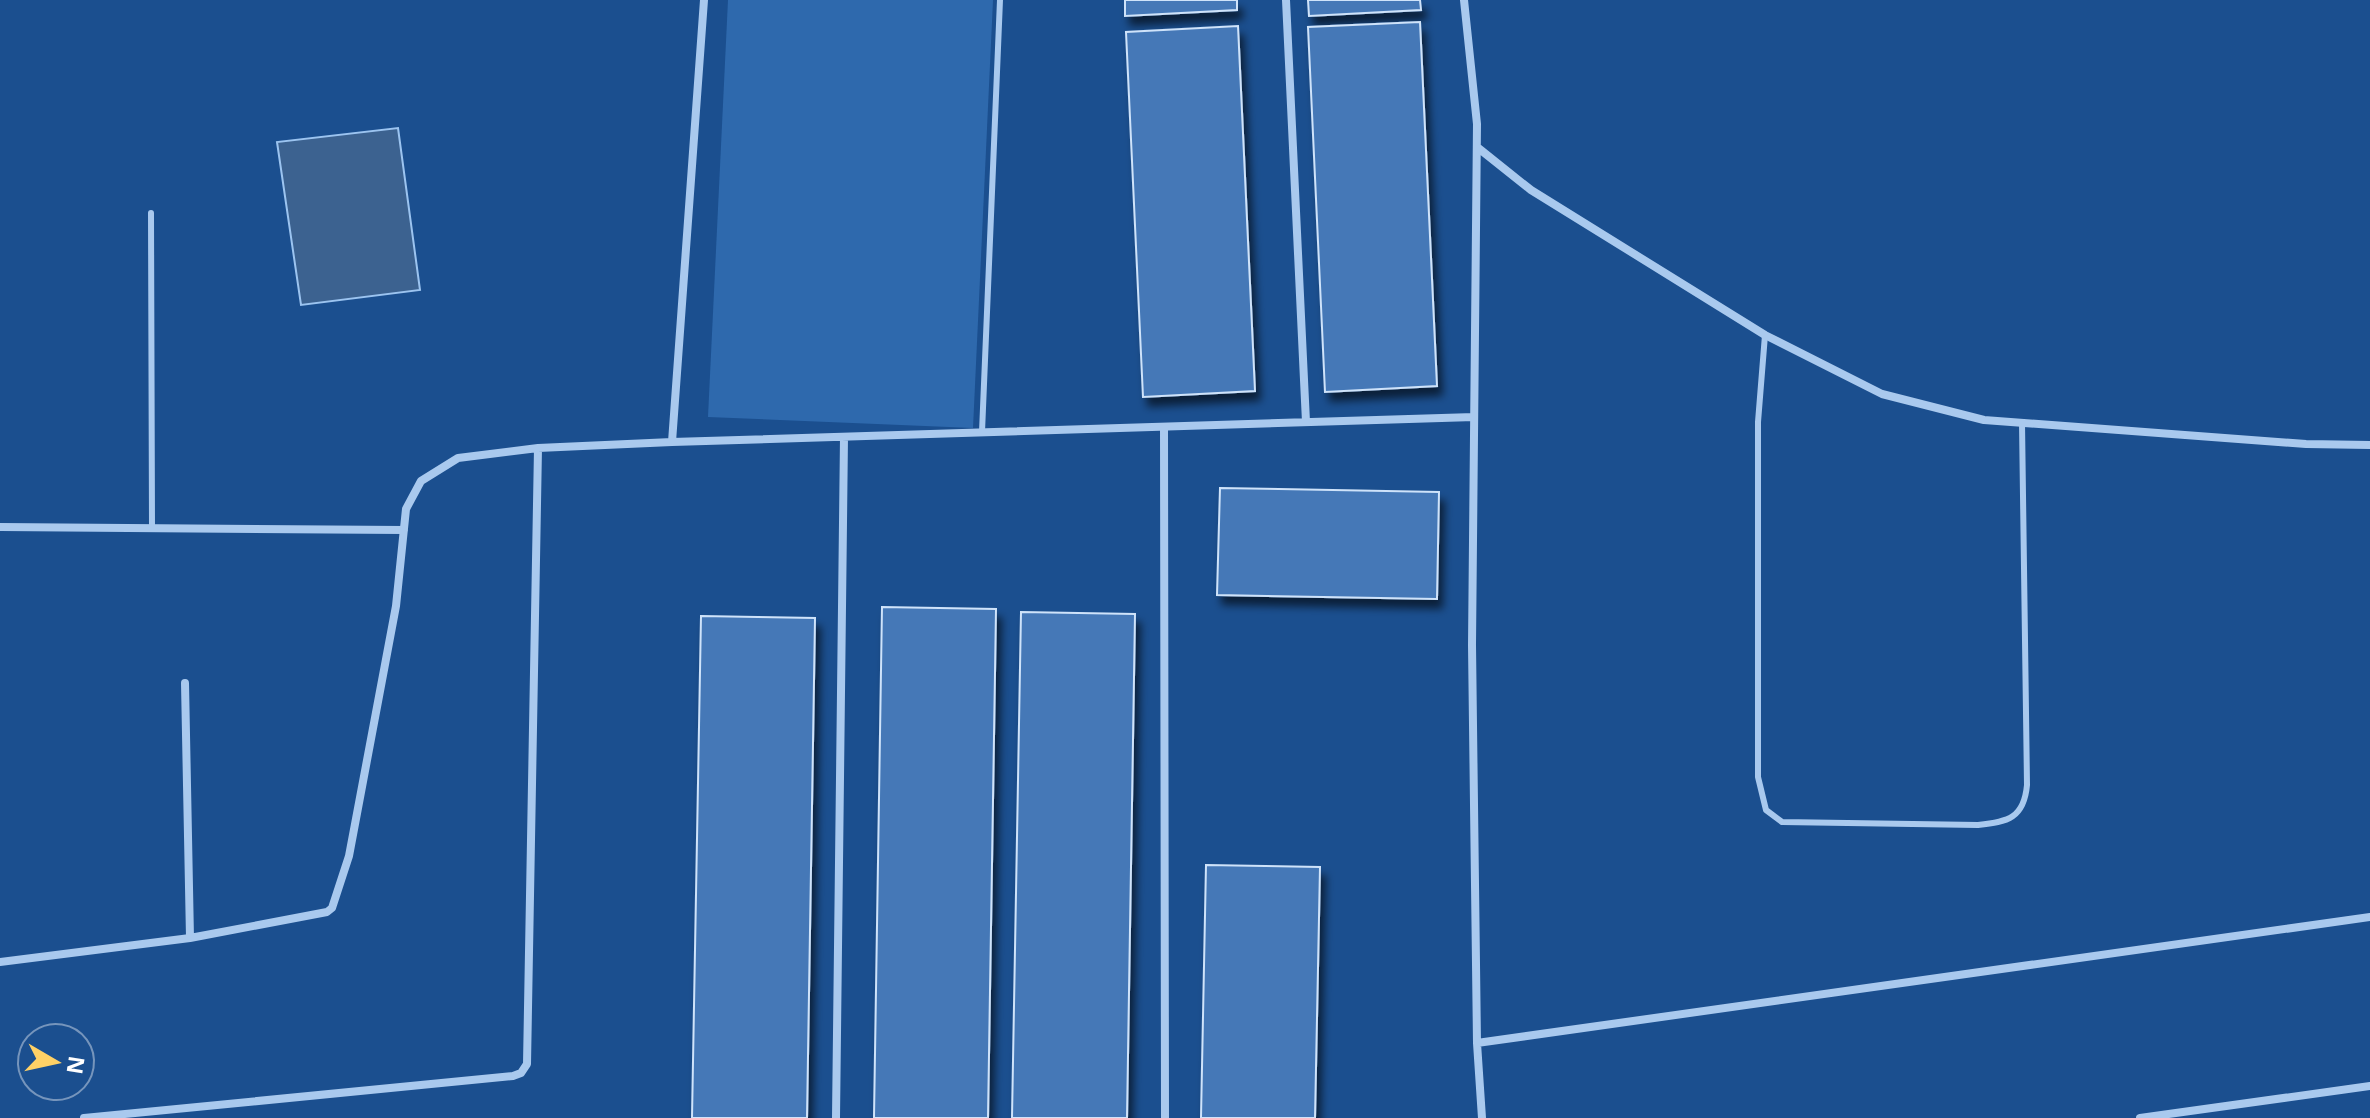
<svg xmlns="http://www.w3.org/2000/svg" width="2370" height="1118" font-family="'Open Sans',sans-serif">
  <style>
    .green { fill: #2e69ad }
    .water { fill: #3c6290; stroke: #9cc4f0; stroke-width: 2 }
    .building { fill: #4478b7; stroke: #cfe3fa; stroke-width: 2; filter: url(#shadow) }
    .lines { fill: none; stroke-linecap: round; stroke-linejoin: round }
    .service { stroke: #a9c9ee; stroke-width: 6 }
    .minor { stroke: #a9c9ee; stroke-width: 8 }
  </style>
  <defs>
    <filter id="shadow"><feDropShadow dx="5" dy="9" stdDeviation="4" flood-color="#0009"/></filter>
  </defs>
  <rect width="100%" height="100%" fill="#1b4f8f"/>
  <!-- green -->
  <path class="green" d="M728,0h265l-20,428 -265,-11z"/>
  <!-- water -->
  <path class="water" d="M398,128l22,162 -119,15 -24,-163z"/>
  <!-- building -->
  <path class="building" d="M1125,0h112v10l-112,6z
    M1308,0h112l1,10 -112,6z
    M1420,22l17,364 -112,6 -17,-365z
    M1238,26l17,365 -112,6 -17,-365z
    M1220,488l219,4 -2,107 -220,-4z
    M882,607l114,2 -8,509h-114z
    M1021,612l114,2 -8,504h-115z
    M701,616l114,2 -8,500h-115z
    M1206,865l114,2 -5,251h-114z"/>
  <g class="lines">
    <!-- service -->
    <path class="service" d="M151,213l1,315
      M1765,335l-7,87v355l8,33 16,12 196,3c30,-3 46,-7 49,-40l-5,-362
      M982,432l18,-432"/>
    <!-- minor -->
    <path class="minor" d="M1286,0l20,422
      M1464,0l13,124 -5,521 5,398 5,75
      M1477,147l54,43 234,145 117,59 102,26 322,24 64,1
      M1164,427l1,691
      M672,442l32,-442
      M0,527l404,3
      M185,683l5,255
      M0,962l190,-24 137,-26 5,-4 17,-52 47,-250 10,-97 15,-28 37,-23 80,-10 134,-6 802,-25
      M1477,1043l893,-126
      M84,1118l429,-42 8,-3 6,-9 11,-616
      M836,1118l8,-681
      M2140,1118l230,-32"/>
  </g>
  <!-- north arrow -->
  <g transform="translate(56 1062) rotate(99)"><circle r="38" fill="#1b4f8f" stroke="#7695bc" stroke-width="2"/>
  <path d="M0-6L14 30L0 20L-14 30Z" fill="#ffd166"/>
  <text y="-12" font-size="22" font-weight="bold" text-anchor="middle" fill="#ffffff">N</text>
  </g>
</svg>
